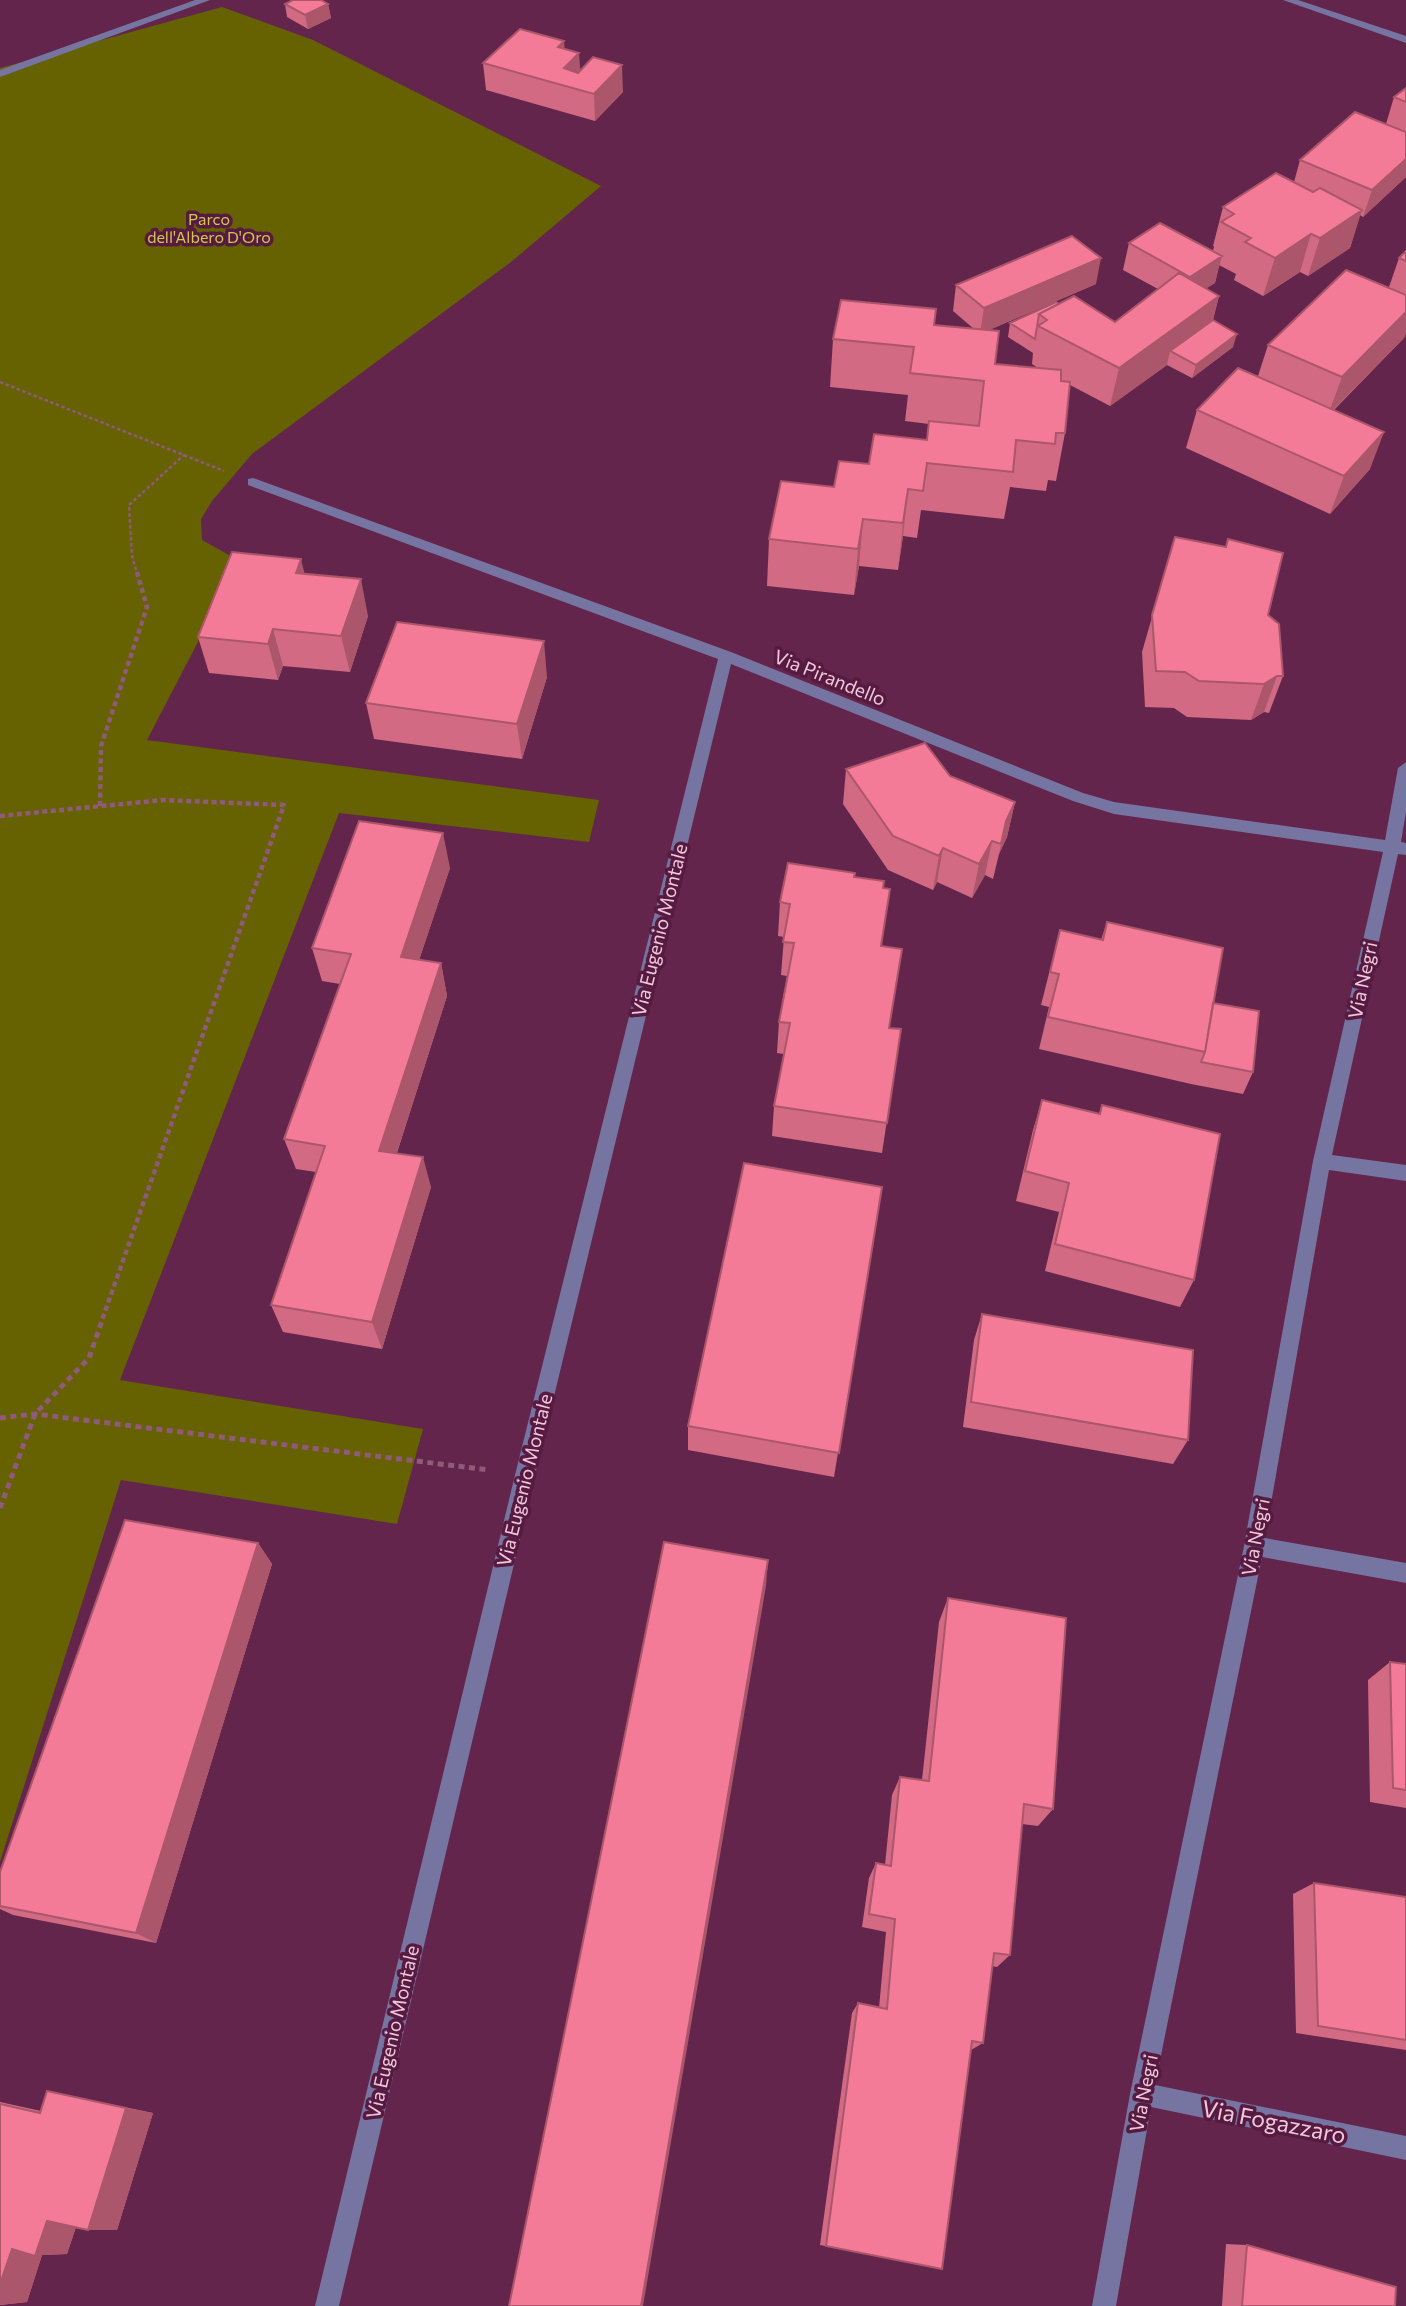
<svg xmlns="http://www.w3.org/2000/svg" width="1406" height="2306" font-family="Commissioner,sans-serif">
  <style>
    .green { fill: #666101 }
    .lines { fill: none; stroke-linecap: round; stroke-linejoin: round }
    .path-far2 { stroke: #905a7a; stroke-width: 2.5; stroke-dasharray: 3.5 2.5; stroke-linecap: butt }
    .path-far1 { stroke: #905a7a; stroke-width: 4.5; stroke-dasharray: 5 3.5; stroke-linecap: butt }
    .path { stroke: #905a7a; stroke-width: 5; stroke-dasharray: 6 4.5; stroke-linecap: butt }
    .minor { fill: #7674a1; fill-rule: evenodd }
    .wall { fill: #d26a83 }
    .shaded-wall { fill: #ab566a }
    .building { fill: #f47b98; stroke: #ab566a; stroke-width: 2 }
    .labels { text-anchor: middle; dominant-baseline: central; stroke-width: 7; stroke-linejoin: round; paint-order: stroke }
    .far-park-label { font-size: 16px; fill: #d0c94c; stroke: #571a40 }
    .street-label { font-size: 19px; fill: #efc8dc; stroke: #571a40 }
    .near-street-label { font-size: 23px; fill: #efc8dc; stroke: #571a40 }
  </style>
  <rect width="100%" height="100%" fill="#63254b"/>
  <!-- green -->
  <path class="green" d="M222,7l91,33 288,146 -90,76 -259,192 -40,47 -11,18 1,21 38,21 -93,179 452,60 -10,42 -250,-29 -219,567 303,49 -26,95 -276,-44 -121,382v-1794z"/>
  <g class="lines">
    <!-- path-far2 -->
    <path class="path-far2" d="M0,382l224,89
      M136,570l-4,-14 -3,-51 55,-50"/>
    <!-- path-far1 -->
    <path class="path-far1" d="M100,806l1,-60 46,-139 -11,-38
      M0,816l163,-16 121,5 -182,515"/>
    <!-- path -->
    <path class="path" d="M0,1418l35,-4 454,56
      M0,1508l35,-94 54,-56 14,-40"/>
    <!-- minor -->
    <path class="minor" d="M195,0h15l-210,77v-7z
      M1283,0h15l108,36v7z
      M253,478l478,174 352,141 31,9 271,38 13,-72 8,-6v50l-5,30 5,1v12l-8,-1 -66,301 74,10v16l-77,-11 -64,368 141,25v20l-144,-26 -107,528 251,51v24l-255,-53 -35,199h-24l38,-212 114,-548 69,-385 70,-309 -269,-38 -41,-13 -342,-137 -196,811 -196,831h-24l200,-831 203,-816 -470,-174v-6z"/>
  </g>
  <!-- wall -->
  <path class="wall" d="M285,4h43l3,14 -23,11 -21,-12z
    M565,49l15,22 43,21 -28,29 -109,-31 -3,-27z
    M1406,88v89l-43,40 -3,-2 -10,33 -42,28 -8,-4 -37,24 -29,-16 2,-6 -17,-9 -4,18 -9,5 13,8 -6,24 20,27 -41,31 -25,-13 -57,41 -40,-21 -5,48 -9,48 -8,-1 -2,11 -36,-4 -6,32 -83,-9 -4,28 -14,-2 -5,34 -39,-4 -5,29 -87,-9 2,-47 65,-52 35,-23 58,-24 2,-16 -24,-3 3,-26 -78,-8 3,-48 103,-30 -2,16 40,4 -21,-18 3,-26 140,-1 -107,46 6,34 43,4 -6,-4 1,-11 -25,-16 2,-14 49,-19 56,18 43,-33 -35,-19 6,-27 84,8 1,-5h-1l10,-39 71,-25 6,-22 86,-36 8,-27z
    M1406,251v82l-2,5 -70,72 36,59 -40,45 -144,-66 11,-38 61,-34 10,-31 121,-58 10,-29z
    M1175,537l93,78 15,61 -14,37 -5,-1 -13,8 -64,-3 -13,-9 -29,-1 -3,-55z
    M305,573l63,43 -18,56 -67,-6 -5,14 -69,-7 -11,-36z
    M547,677l-25,82 -148,-20 -8,-36z
    M846,769l104,7 65,26 -8,35 -8,17 -6,25 -8,-4 -13,23 -35,-16 -4,8 -45,-20 -45,-66z
    M450,868l-31,92 22,3 6,33 -50,157 34,34 -49,162 -99,-17 -12,-27 45,-133 -20,-3 -12,-30 56,-155 -18,-3 -10,-33z
    M855,873v4l29,11 6,1 -9,57 8,82 12,1 -19,124 -110,-17 2,-30 10,-52 -7,-1 2,-31 8,-46 -6,-1 3,-38 -6,-1 2,-34z
    M1107,922l106,81 40,69 -10,22 -52,-10 -152,-35 10,-42 -8,-2 19,-75 41,10z
    M1042,1100l57,14 3,-9 92,175 -14,27 -135,-36 14,-59 -43,-11 17,-71z
    M882,1187l-48,290 -146,-27v-24z
    M982,1314l206,126 -15,24 -210,-37 11,-87z
    M258,1543l14,21 -116,379 -143,-28 -13,-6v-37z
    M948,1598l105,211 -15,17 -16,-2 -12,131 -13,12 -5,-1 -9,77 -12,7 -29,219 -122,-24 32,-232 6,-10 21,5 7,-76 -24,-5 7,-49 7,-15 9,2 7,-70 8,-18 22,3 17,-158z
    M1390,1662l16,2v144l-36,-6 -2,-122z
    M1314,1883l92,14v153l-110,-17 -3,-139z
    M47,2091l106,22 -36,117h-29l-12,-3 -9,27 -25,1 -15,47 -27,3v-203l41,9z
    M1226,2244l21,1 148,61h-173z"/>
  <!-- shaded-wall -->
  <path class="shaded-wall" d="M328,4l3,14 -23,11 -3,-14z
    M564,41l2,25 13,-13 2,27 -21,-6 -2,-27z
    M622,65l1,27 -28,29 -1,-27z
    M1406,159v18l-43,40 9,-27z
    M1362,210l-12,38 -42,28 12,-38z
    M1311,234l-11,38 -37,24 12,-38z
    M1222,256l-7,27 -31,20 6,-26z
    M1101,258l-5,26 -116,50 4,-26z
    M1219,296l-10,38 -39,17 -3,14 -57,41 9,-38z
    M1406,312v21l-2,5 -76,77 14,-38z
    M1237,334l-4,13 -41,31 4,-13z
    M1384,432l-14,37 -40,45 14,-38z
    M908,489l-5,47 -5,34 5,-47z
    M863,519l-4,47 -5,29 4,-46z
    M301,559l9,37 -14,-23z
    M361,579l7,37 -18,56 -9,-36z
    M273,629l10,37 -5,14 -10,-36z
    M544,641l3,36 -25,82 -5,-35z
    M1277,676l-13,36 -13,8 13,-36z
    M1015,802l-8,35 -8,17 7,-33z
    M443,833l7,35 -41,122 -8,-33z
    M992,841l-7,34 -13,23 7,-34z
    M943,848l-6,34 -4,8 6,-34z
    M441,963l6,33 -59,184 -9,-29z
    M423,1157l8,30 -49,162 -10,-27z
    M258,1543l14,21 -116,379 -20,-10z
    M768,1560l-2,26 -123,720h-2z
    M126,2108l27,5 -36,117h-29z
    M47,2221h31l-11,33 -25,1 -15,47 -27,3v-21l12,-35z"/>
  <!-- building -->
  <path class="building" d="M293,0h28l7,4 -23,11 -20,-11z
    M520,29l44,12 -6,6 21,6 -15,15 14,5 15,-16 29,8 -28,29 -111,-31z
    M1406,88v14l-12,-5z
    M1355,112l51,20v27l-34,31 -72,-30z
    M1276,173l37,19 7,-4 42,22 -42,28 -9,-4 -36,24 -30,-16 6,-4 -30,-16 13,-8 -11,-7z
    M1160,223l62,33 -32,21 -61,-34z
    M1072,236l29,22 -117,50 -28,-23z
    M1406,251v10l-7,-3z
    M1346,270l60,25v17l-64,65 -74,-32z
    M1179,273l40,23 -100,72 -81,-42 9,-6 -8,-6 35,-18 41,26z
    M841,300l95,9 -2,16 65,6 -4,33 66,6v11l9,1 -5,51h-9l-1,11 -39,-4 -3,32 -86,-9 -4,28 -15,-2 -5,34 -40,-4 -5,30 -89,-10 12,-58 53,6 5,-26 30,3 5,-30 53,6 2,-19 50,5 5,-45 -74,-8 4,-26 -81,-8z
    M1056,302l3,2 -20,10 -4,25 -25,-16z
    M1213,320l24,14 -41,31 -26,-14z
    M1238,368l146,64 -40,44 -147,-66z
    M1175,537l51,10 2,-8 55,14 -15,62 11,9 4,52h-6l-13,8 -65,-3 -14,-9 -29,-1 -4,-56z
    M232,552l69,7 -5,14 65,6 -20,57 -68,-7 -5,15 -70,-7z
    M397,622l147,19 -27,83 -151,-21z
    M925,743l25,33 65,26 -9,19 -5,23 -9,-3 -13,23 -36,-16 -4,8 -46,-20 -47,-67z
    M359,821l84,12 -42,124 40,6 -62,188 44,6 -51,165 -101,-17 54,-159 -41,-7 67,-185 -39,-6z
    M788,863l67,10 -1,4 30,4 -1,7 7,1 -9,57 21,3 -13,79 12,1 -14,94 -113,-17 16,-83 -11,-1 15,-79 -11,-1 7,-38 -10,-2z
    M1107,922l116,26 -18,104 -157,-35 11,-43 -9,-2 10,-42 43,10z
    M1213,1003l46,8 -6,61 -52,-10 4,-10z
    M1042,1100l58,14 2,-9 118,29 -26,146 -139,-36 14,-61 -44,-12z
    M744,1163l138,24 -43,266 -151,-27z
    M982,1314l211,36 -5,90 -217,-38z
    M125,1520l133,23 -122,390 -136,-27v-34z
    M664,1542l104,18 -127,746h-132z
    M948,1598l118,20 -13,191 -29,-5 -14,151 -16,-2 -11,90 -11,-2 -30,228 -116,-23 32,-243 29,6 8,-90 -26,-5 7,-51 15,3 9,-89 29,4z
    M1390,1662l16,2v126l-13,-2z
    M1314,1883l92,14v143l-88,-14z
    M47,2091l79,17 -38,122 -41,-9 -12,35 -23,-7 -12,35v-180l40,9z
    M1247,2245l149,42 -1,19h-153z"/>
  <g class="labels">
    <!-- far-park labels -->
    <g class="far-park-label">
      <text x="209" y="218">Parco<tspan x="209" dy="18">dell'Albero D'Oro</tspan></text>
    </g>
    <!-- street labels -->
    <g class="street-label">
      <text transform="translate(830 677) rotate(22)">Via Pirandello</text>
      <text transform="translate(659 930) rotate(-76)">Via Eugenio Montale</text>
      <text transform="translate(1362 980) rotate(-78)">Via Negri</text>
      <text transform="translate(524 1480) rotate(-76)">Via Eugenio Montale</text>
      <text transform="translate(1255 1537) rotate(-79)">Via Negri</text>
      <text transform="translate(392 2032) rotate(-77)">Via Eugenio Montale</text>
      <text transform="translate(1143 2093) rotate(-79)">Via Negri</text>
    </g>
    <!-- near-street labels -->
    <g class="near-street-label">
      <text transform="translate(1274 2121) rotate(11)">Via Fogazzaro</text>
    </g>
  </g>
</svg>
